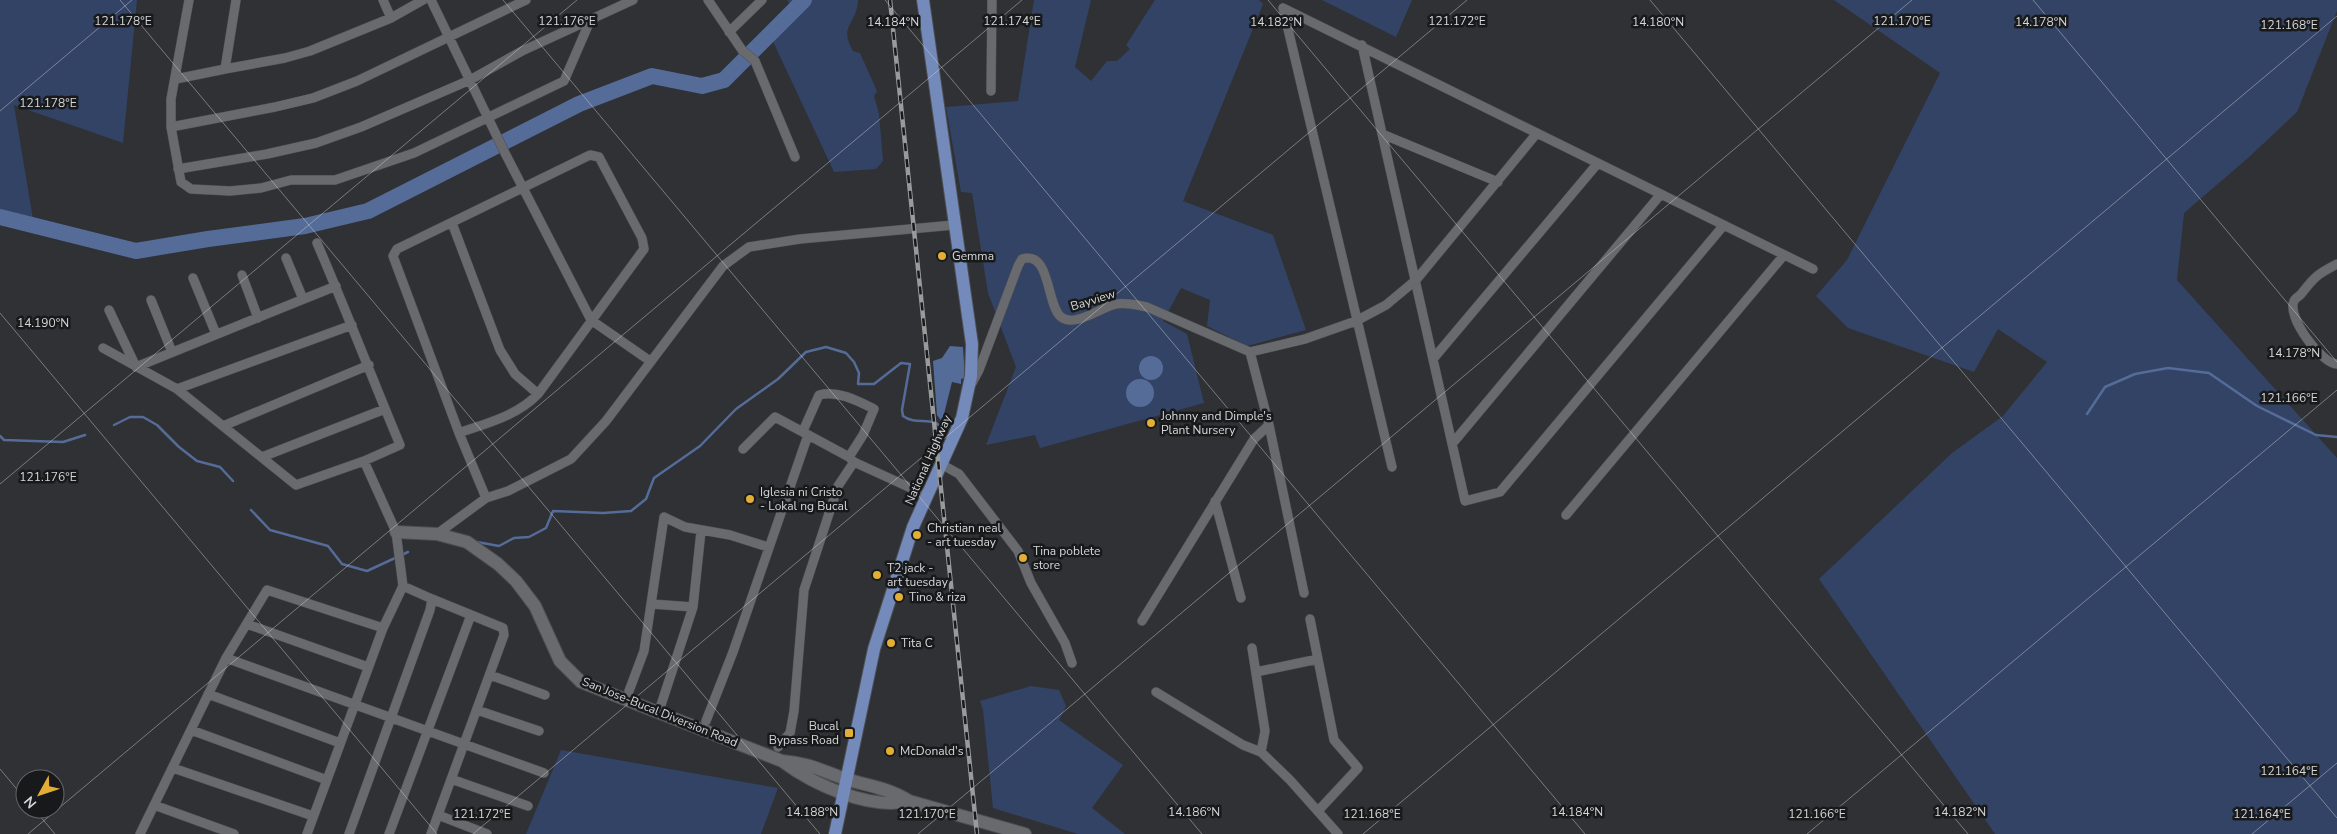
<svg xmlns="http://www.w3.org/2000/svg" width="2337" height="834" font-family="'Nunito Sans',sans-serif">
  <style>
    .green { fill: #334366 }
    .water { fill: #556b98 }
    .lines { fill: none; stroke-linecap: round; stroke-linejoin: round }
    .stream { stroke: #556b98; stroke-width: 2.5 }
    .river { stroke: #556b98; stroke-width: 16 }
    .street-casing { stroke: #4c4e51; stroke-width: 10 }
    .secondary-casing { stroke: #4c4e51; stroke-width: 14 }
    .primary-casing { stroke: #4c4e51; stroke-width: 14 }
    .street { stroke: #686a6e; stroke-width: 9 }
    .secondary { stroke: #686a6e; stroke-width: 12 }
    .primary { stroke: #738abb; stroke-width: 12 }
    .rail-casing { stroke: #999a9c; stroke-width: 4.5 }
    .rail { stroke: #18191a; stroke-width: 2.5; stroke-dasharray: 8; stroke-linecap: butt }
    .ticks { fill: none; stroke: #d6d7d9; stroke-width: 1; stroke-opacity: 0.45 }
    .poi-dot { fill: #e3ae34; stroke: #18191a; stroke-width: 2 }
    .labels { text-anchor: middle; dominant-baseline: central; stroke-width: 5; stroke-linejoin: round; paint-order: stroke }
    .poi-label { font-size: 12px; fill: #d6d7d9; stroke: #18191a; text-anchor: start }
    .street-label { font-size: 12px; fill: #d6d7d9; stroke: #18191a }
    .ticks-label { font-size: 12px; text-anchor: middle; fill: #d6d7d9; stroke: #18191a; stroke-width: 5; stroke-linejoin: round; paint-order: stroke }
  </style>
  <rect width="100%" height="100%" fill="#2f3134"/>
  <!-- green -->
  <path class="green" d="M0,0h137l-14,143 -109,-38 20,120 -34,-8z
    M787,0h71c-1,25 -20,25 -5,51l7,2 17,38 -3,5 5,18 4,47 -7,8 -42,3 -64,-137 24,-26z
    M1034,0h57l-16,67 16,14 16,-20h10l13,-12 -4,-4 29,-45h104l4,4 -80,197 90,34 33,95 -59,16 -40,-20 3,-26 -29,-12 -18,33 24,13 17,69 -164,45 -5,-13 -49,10 30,-78 -28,-74 -16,-100 -11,-1 -15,-85 72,-6z
    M1322,0h90l-16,37z
    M1834,0h503v11l-40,101 -49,46 -64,55 -7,67 160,178v376h-342l-176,-255 133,-126 51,-37 44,-54 -49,-33 -24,43 -126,-44 -32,-32 31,-36 93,-187z
    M1031,686l28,4 7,16 -7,14 64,45 -31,43 33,26h-47l-85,-26 -10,-98 -3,-9z
    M561,750l217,38 -17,46h-235z"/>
  <!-- water -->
  <path class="water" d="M950,346l13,1 2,31 -4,1v5l-9,-2 -10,40 -5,-7 -4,-54 9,-3z
    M1139 368a12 12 0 1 1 24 0a12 12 0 1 1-24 0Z
    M1126 393a14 14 0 1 1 28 0a14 14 0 1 1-28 0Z"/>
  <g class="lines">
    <!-- stream -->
    <path class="stream" d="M2087,414l18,-27 30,-13 33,-6 41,5 48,33 59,29 21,2
      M114,425l16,-8h13l14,8 22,22 18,14 23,6 13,14
      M0,436l4,4 59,2 22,-7
      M251,510l19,20 58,16 14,18 25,7 41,-19
      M477,542l22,4 15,-8 15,-1 17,-9 7,-17 50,2 28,-2 15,-12 8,-21 46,-32 36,-37 42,-30 28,-27 20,-5 20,6 8,9 5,11 -1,11h16l27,-21 9,1 -8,46 1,6c15,11 30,-3 42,16"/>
    <!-- river -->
    <path class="river" d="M0,217l136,34 72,-12 97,-13 63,-15 211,-107 73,-28 50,10 22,-6 80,-80"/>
    <defs>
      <path id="street" d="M189,0l-18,99v28l10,55 10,7 39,2 31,-3 30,-8h44l79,-27 150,-72 26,-60
        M236,0l-11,69 60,-11 25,-7 81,-33 32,-18
        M383,0l8,18
        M431,0l74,153 86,167 59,41
        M708,0l34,50 13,11 40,96
        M1283,8l530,261
        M1283,8l109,459
        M729,32l33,-32
        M1362,45l103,456 35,-9 224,-267
        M176,79l49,-10
        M991,91l1,-91
        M171,127l104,-20 38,-9 44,-17 169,-81
        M1382,134l116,48
        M178,169l89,-15 49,-11 45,-16 109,-47 52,-29 111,-51
        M452,223l48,127 15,24 23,20
        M317,243c29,67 55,135 83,202l-36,16 -68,24 -119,-96 175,-64
        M286,258l17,41
        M2337,264c-19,10 -22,12 -35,29 -2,3 -7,5 -8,8 -8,16 28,63 43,63
        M242,275l16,43
        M193,278l23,56
        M151,300l21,52
        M109,310l27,57 200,-81
        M103,348l74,41
        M1250,352l55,-13 51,-18 30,-16 30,-25 121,-147
        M1250,352l19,73 35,168
        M1433,359l165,-196
        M972,383l7,-13 39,-104 4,-7c29,-9 24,46 39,58 14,11 40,-10 55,-13 10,-2 20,1 31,3l103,45
        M223,426l146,-61
        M803,431l16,-36c19,-5 39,6 55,14l-11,26 -14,22
        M459,433c28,-10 58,-17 79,-39l106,-145 -2,-11 -43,-81 -9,-2 -193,94 -4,7 66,177 27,65
        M1452,444l209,-250
        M743,449l32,-32 74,40 5,5 72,33
        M262,457l123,-48
        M941,464l18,10 59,77 13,32 34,60 7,20
        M1215,501l26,97
        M1566,515l218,-260
        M437,534l49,-36 22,-7 63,-32 35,-38 117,-155 26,-19 51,-8 154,-14
        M652,604l41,3
        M1310,619l24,121 24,28 -40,43
        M1142,621l112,-182 15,-14
        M247,624l121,43
        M1252,648l13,83 -4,21 29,28 48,54
        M226,658l318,115
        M1256,672l62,-13
        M490,675l55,20
        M629,691l15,-40 20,-134 21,10 45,8 38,12
        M1156,692l87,53 18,7
        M208,694l132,49
        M661,705l32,-98 8,-76
        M477,710l62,21
        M706,721l27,-69 75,-217
        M191,730l136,50
        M778,747l12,-14 4,-22 10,-121 34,-104 16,-24
        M173,768l140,48
        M451,779l77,27
        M154,805l80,29
        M438,815l49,19
        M140,834l86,-176 41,-68 116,38
        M307,834l76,-206 20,-42 -7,-54 -32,-71
        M349,834l81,-224 2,-11 -29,-13
        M389,834l82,-219
        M431,834l73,-199 -1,-7 -71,-29"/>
      <path id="secondary" d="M396,532l41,2 30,8 31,22 18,17 19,25 25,55 21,21 201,79c32,24 87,49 127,40
        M782,761c27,2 40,10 64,18 22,7 43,9 63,22l116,33"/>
      <path id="primary" d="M835,834l39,-185 39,-122 49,-109 9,-42 1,-32 -49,-344"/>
    </defs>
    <!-- street casing -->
    <use href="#street" class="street-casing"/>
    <!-- secondary casing -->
    <use href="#secondary" class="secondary-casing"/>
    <!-- primary casing -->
    <use href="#primary" class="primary-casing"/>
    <!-- street -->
    <use href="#street" class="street"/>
    <!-- secondary -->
    <use href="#secondary" class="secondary"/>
    <!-- primary -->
    <use href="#primary" class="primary"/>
    <defs>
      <path id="rail" d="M890,0l87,834"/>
    </defs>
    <!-- rail casing -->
    <use href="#rail" class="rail-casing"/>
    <!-- rail -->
    <use href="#rail" class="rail"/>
  </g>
  <!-- ticks -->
  <path class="ticks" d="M120,0l700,834M503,0l699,834M885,0l700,834M1268,0l700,834M1650,0l687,818M2033,0l304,362M0,111l132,-111M0,313l437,521M0,484l577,-484M0,769l25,30M34,809l21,25M28,834l994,-834M473,834l994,-834M918,834l994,-834M1363,834l974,-818M1807,834l530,-444M2252,834l85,-71"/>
  <!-- markers -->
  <g class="poi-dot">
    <circle cx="942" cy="256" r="5"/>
    <circle cx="1151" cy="423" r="5"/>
    <circle cx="750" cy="499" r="5"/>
    <circle cx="917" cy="535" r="5"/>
    <circle cx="1023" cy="558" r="5"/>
    <circle cx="877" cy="575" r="5"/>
    <circle cx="899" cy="597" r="5"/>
    <circle cx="891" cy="643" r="5"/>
    <rect x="844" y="728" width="10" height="10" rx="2.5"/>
    <circle cx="890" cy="751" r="5"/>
  </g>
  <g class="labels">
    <!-- poi labels -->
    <g class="poi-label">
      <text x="952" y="256">Gemma</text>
      <text x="1161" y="416">Johnny and Dimple's<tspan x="1161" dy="14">Plant Nursery</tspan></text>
      <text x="760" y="492">Iglesia ni Cristo<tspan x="760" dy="14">- Lokal ng Bucal</tspan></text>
      <text x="927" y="528">Christian neal<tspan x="927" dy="14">- art tuesday</tspan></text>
      <text x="1033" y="551">Tina poblete<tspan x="1033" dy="14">store</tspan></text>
      <text x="887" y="568">T2 jack -<tspan x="887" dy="14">art tuesday</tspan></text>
      <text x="909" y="597">Tino &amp; riza</text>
      <text x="901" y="643">Tita C</text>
      <text x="839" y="726" text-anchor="end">Bucal<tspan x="839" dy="14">Bypass Road</tspan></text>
      <text x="900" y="751">McDonald's</text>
    </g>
    <!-- street labels -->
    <g class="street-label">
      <text transform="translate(1093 300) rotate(-17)">Bayview</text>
      <text transform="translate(928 460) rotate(-66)">National Highway</text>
      <text transform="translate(660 712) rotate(22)">San Jose-Bucal Diversion Road</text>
    </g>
  </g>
  <g class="ticks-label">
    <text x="123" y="25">121.178°E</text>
    <text x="567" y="25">121.176°E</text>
    <text x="1012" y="25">121.174°E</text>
    <text x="1457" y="25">121.172°E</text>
    <text x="1902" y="25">121.170°E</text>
    <text x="893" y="26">14.184°N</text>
    <text x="1276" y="26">14.182°N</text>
    <text x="1658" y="26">14.180°N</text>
    <text x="2041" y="26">14.178°N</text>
    <text x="2289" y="29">121.168°E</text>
    <text x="48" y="107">121.178°E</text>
    <text x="43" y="327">14.190°N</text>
    <text x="2294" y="357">14.178°N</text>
    <text x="2289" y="402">121.166°E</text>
    <text x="48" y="481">121.176°E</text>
    <text x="2289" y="775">121.164°E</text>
    <text x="812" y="816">14.188°N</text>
    <text x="1194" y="816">14.186°N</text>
    <text x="1577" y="816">14.184°N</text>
    <text x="1960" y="816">14.182°N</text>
    <text x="482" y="818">121.172°E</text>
    <text x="927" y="818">121.170°E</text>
    <text x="1372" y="818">121.168°E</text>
    <text x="1817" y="818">121.166°E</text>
    <text x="2262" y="818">121.164°E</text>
  </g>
  <!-- north arrow -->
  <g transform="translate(40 794) rotate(230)"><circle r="24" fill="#18191a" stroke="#646566"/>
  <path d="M0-4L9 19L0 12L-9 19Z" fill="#e3ae34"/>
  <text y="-8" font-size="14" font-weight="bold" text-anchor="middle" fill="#d6d7d9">N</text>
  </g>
</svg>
